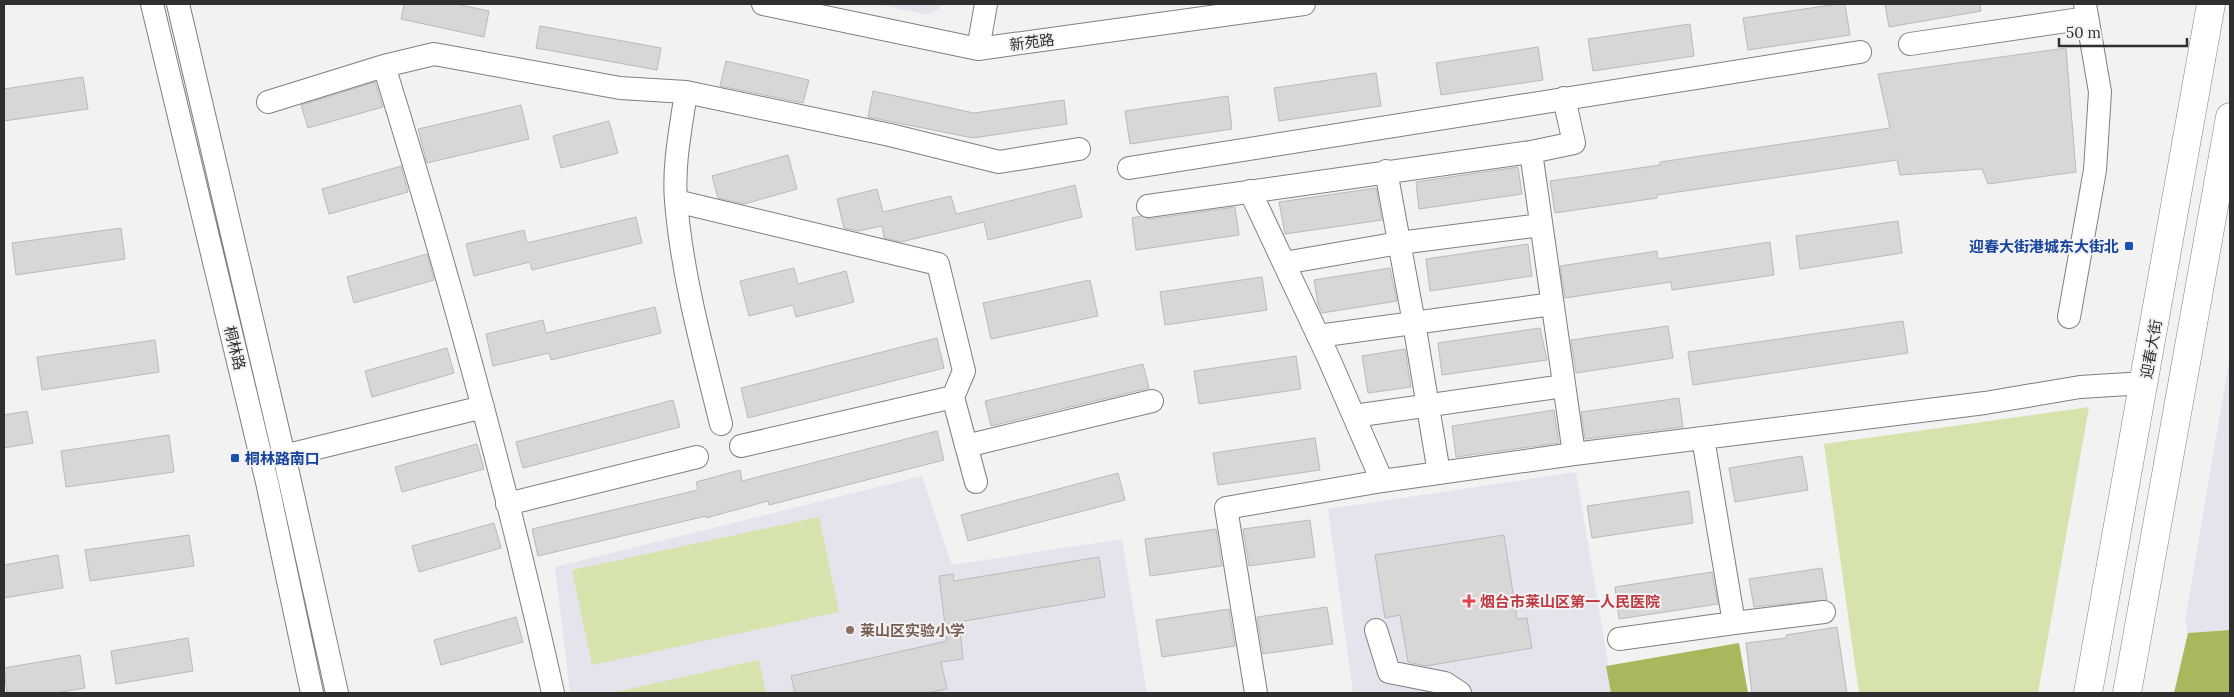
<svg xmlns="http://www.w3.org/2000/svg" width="2234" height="697" font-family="Lora,'Noto Sans SC',serif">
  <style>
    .built { fill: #e5e4ed }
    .green { fill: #d7e3ad }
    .forest { fill: #a8b95d }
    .building { fill: #d8d6d7; stroke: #bbbabb }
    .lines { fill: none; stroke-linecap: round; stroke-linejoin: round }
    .minor-casing { stroke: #7f7e80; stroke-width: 24 }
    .major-casing { stroke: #7f7e80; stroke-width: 29 }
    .minor { stroke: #fff; stroke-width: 22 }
    .major { stroke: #fff; stroke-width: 28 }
    .transit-dot { fill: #1a4fb4; stroke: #f2f2f3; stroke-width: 2 }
    .health-dot { fill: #e0444e; stroke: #f2f2f3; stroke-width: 2 }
    .education-dot { fill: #8d6e63; stroke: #f2f2f3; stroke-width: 2 }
    .labels { text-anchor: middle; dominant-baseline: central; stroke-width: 4; stroke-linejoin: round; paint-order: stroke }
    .street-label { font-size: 15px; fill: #2f2f2f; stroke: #f2f2f3 }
    .transit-label { font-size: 15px; font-weight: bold; fill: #164399; stroke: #f2f2f3; text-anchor: end }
    .health-label { font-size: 15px; font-weight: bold; fill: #be3a42; stroke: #f2f2f3; text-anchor: start }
    .education-label { font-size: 15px; font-weight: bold; fill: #785e54; stroke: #f2f2f3; text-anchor: start }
  </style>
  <rect width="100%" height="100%" fill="#f2f2f3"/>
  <!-- built -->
  <path class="built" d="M875,4h66l-1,4 -12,7z
    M2230,356v274l-42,3 -3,-13z
    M1576,472l37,221h-260l-25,-184z
    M922,476l30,89 170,-26 25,154h-577l-15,-126z"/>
  <!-- green -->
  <path class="green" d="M2089,407l-51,286h-179l-35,-249z
    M819,517l20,95 -247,53 -20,-95z
    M759,660l7,33h-155z"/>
  <!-- forest -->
  <path class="forest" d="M2230,630v63h-56l14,-60z
    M1739,643l9,50h-137l-5,-27z"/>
  <!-- building -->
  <path class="building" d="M404,4h52l33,7 -5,26 -83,-18z
    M1838,4h7l5,31 -102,15 -5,-32z
    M1885,4h95l1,7 -92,16z
    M1690,24l4,32 -101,15 -5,-32z
    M540,26l121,22 -4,22 -121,-22z
    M1538,47l5,33 -102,15 -5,-32z
    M2066,48l10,124 -88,12 -6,-15 -82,6 -3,-15 -240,35v3l-102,15 -5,-32 110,-16v-3l230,-34 -12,-54z
    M726,61l83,19 -6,23 -83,-17z
    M1376,73l5,33 -102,15 -5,-33z
    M83,77l5,32 -84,12v-32z
    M375,82l8,25 -75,21 -7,-23z
    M873,91l101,22 90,-13 3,24 -94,14 -105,-21z
    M1228,96l4,33 -102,15 -5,-33z
    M521,105l8,34 -102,24 -9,-34z
    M609,121l9,32 -57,15 -8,-32z
    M788,155l9,34 -53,15 -26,-6 -6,-22z
    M401,166l7,26 -79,22 -7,-25z
    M1518,167l4,27 -103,15 -3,-27z
    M1075,185l7,32 -94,23 -4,-18 -83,20 -17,-4 -2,-12 -24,5 -14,-3 -7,-29 40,-10 6,23 68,-16 5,18z
    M1376,188l6,32 -97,14 -6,-32z
    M1235,207l4,28 -103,15 -4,-32 9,-2 9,3z
    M636,217l6,26 -110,27 -2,-8 -56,14 -8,-32 58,-14 3,13z
    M1898,221l4,32 -102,16 -4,-33z
    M121,228l4,31 -109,16 -4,-32z
    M1770,242l4,33 -102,15 -1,-8 -106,16 -5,-32 97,-15 1,8z
    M1528,244l4,32 -102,15 -4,-32z
    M427,254l7,26 -80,23 -7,-26z
    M794,268l4,16 48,-13 8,31 -58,15 -3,-12 -44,11 -9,-35z
    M1390,268l7,33 -75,12 -4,-9 -4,-24z
    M1262,277l5,33 -102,15 -5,-33z
    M1090,280l8,36 -107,23 -8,-36z
    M655,307l6,26 -110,27 -2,-7 -56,13 -7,-32 57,-14 3,13z
    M1903,321l5,32 -215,32 -5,-33z
    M1668,326l5,32 -97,15 -5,-33z
    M1540,328l7,32 -105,15 -4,-32z
    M937,338l7,30 -196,50 -7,-30z
    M155,340l4,32 -117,18 -5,-33z
    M447,348l7,25 -82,24 -7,-26z
    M1405,349l6,38 -43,6 -6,-37z
    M1296,356l5,33 -102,15 -5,-33z
    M1143,364l6,24 -158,38 -6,-25z
    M1679,398l4,29 -98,12 -4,-27z
    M673,400l7,27 -157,41 -7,-26z
    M1554,410l5,33 -103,14 -4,-31z
    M27,411l6,32 -29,5v-33z
    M937,431l7,29 -175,45 -1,-4 -62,17v-2l-168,40 -6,-27 166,-39 -2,-8 44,-12 2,11z
    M169,435l5,37 -108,15 -5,-36z
    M1315,438l5,32 -102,15 -5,-32z
    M477,444l7,25 -82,23 -7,-25z
    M1802,456l6,34 -73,12 -6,-34z
    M1118,473l7,27 -157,41 -7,-26z
    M1689,491l4,32 -101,15 -5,-32z
    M1310,520l5,37 -66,9 -6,-37z
    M494,523l7,25 -82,24 -7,-26z
    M1216,529l6,37 -72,10 -5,-37z
    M189,535l5,31 -104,15 -5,-31z
    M1504,535l13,84 10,-1 5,30 -106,18 -18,-4 -8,-47 -15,3 -10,-63z
    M58,555l5,33 -59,10v-33z
    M1099,557l6,40 -146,25 4,37 -22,3 6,27 -20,4h-132l-4,-17 156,-35 -8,-65 14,-2 1,7z
    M1822,568l5,32 -73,7 -5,-28z
    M1712,572l6,32 -99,15 -4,-32z
    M1327,607l6,37 -70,10 -6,-37z
    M1229,609l6,37 -73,11 -6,-37z
    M516,617l7,25 -82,23 -7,-25z
    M1837,627l10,66h-95l-6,-50 40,-5v-3z
    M188,638l5,33 -77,13 -5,-33z
    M80,655l5,33 -29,5h-49l-3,-25z"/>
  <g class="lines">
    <defs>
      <path id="minor" d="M152,4l115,478 45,211
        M178,4l111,473 48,216
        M763,4l215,45 326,-45
        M1910,44l177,-26
        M978,49l8,-45
        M384,66c64,206 122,416 169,627
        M686,92c-5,36 -13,72 -10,109 6,75 27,150 45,223
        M268,102l116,-36 50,-12 186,34 66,4 204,43 109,27 80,-13
        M1531,152l43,302
        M1129,168l731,-116
        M1386,171l28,152 25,150
        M1250,191l79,168 53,122
        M676,201l262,63 26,107 -11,26 23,85
        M1148,206l383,-54 43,-9 -10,-45
        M1284,263l115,-20 142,-18
        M2069,317l26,-147 5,-78 -15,-88
        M1318,336l234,-32
        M1354,416l210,-30
        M741,446l212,-49
        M966,446l186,-45
        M284,456l199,-49
        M507,504l190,-47
        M1734,623l90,-11
        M1376,630l13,42 56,11 15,10
        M1619,639l115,-16 -31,-185
        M1256,693l-30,-185 156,-27 192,-27 411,-51 95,-16 65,-4"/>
      <path id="major" d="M2088,693l123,-689
        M2127,693l103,-576"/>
    </defs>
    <!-- minor casing -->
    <use href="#minor" class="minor-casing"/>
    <!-- major casing -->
    <use href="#major" class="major-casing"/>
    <!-- minor -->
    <use href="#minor" class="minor"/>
    <!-- major -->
    <use href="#major" class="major"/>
  </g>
  <!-- markers -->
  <g class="transit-dot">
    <rect x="2124" y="241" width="10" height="10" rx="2.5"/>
    <rect x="230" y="453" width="10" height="10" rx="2.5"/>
  </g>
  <path class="health-dot" d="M1466.5 593.5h5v5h5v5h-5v5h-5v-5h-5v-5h5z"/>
  <circle class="education-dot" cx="850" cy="630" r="5"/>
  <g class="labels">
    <!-- street labels -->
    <g class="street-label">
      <text transform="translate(1032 42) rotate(-7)">新苑路</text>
      <text transform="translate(235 348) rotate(76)">桐林路</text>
      <text transform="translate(2151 349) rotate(-80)">迎春大街</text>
    </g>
    <!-- transit labels -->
    <g class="transit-label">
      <text x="2119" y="246">迎春大街港城东大街北</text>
      <text x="245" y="458" text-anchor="start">桐林路南口</text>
    </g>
    <!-- health labels -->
    <g class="health-label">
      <text x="1480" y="601">烟台市莱山区第一人民医院</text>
    </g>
    <!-- education labels -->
    <g class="education-label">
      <text x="860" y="630">莱山区实验小学</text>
    </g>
  </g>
  <!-- border -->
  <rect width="2234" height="697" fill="none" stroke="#2f2f2f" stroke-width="10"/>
  <!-- scale -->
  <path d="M2059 38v8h128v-8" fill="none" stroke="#2f2f2f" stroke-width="2.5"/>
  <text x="2066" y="38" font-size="15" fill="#2f2f2f" stroke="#f2f2f3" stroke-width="4" paint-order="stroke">50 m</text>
</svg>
